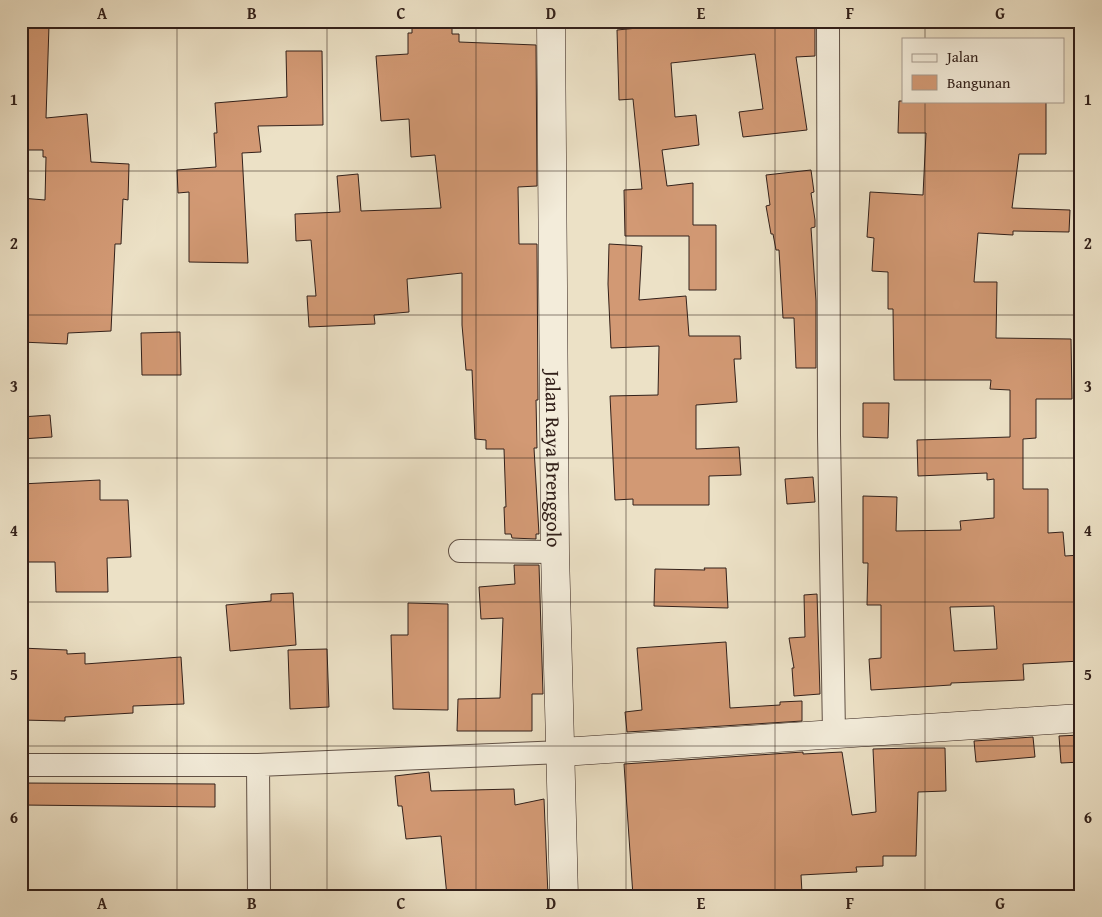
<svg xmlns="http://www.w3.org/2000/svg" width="1102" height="917" font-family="'Gentium Book Plus',serif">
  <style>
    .building { fill: #d29974; stroke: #32201a; fill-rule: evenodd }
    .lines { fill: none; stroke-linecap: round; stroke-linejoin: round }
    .street-casing { stroke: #605045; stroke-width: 24 }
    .secondary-casing { stroke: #32201a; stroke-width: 29 }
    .street { stroke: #f3ecda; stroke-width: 22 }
    .secondary { stroke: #f3ecda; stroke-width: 28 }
    .grid { fill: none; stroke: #32201a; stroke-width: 1; stroke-opacity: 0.55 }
    .labels { text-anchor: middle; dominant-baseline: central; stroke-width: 4.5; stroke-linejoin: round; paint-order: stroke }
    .street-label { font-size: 20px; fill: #32201a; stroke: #f3ecda }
    .neatline { fill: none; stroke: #32201a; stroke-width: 2 }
    .grid-label { font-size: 16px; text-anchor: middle; font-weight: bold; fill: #32201a }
  </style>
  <rect width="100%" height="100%" fill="#ece1c6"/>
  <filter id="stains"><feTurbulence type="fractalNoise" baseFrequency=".004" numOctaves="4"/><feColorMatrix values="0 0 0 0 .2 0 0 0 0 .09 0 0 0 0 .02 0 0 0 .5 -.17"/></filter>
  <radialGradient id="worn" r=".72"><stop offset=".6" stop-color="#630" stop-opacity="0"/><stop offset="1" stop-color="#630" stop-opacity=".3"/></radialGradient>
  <!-- building -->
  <path class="building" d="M412,21h40v13h7v8l77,3 1,141 -19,1 1,57h18l1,156h-2l1,48h-3l5,86h-3v5l-24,-1 -1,-4h-6l-1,-27h2l-2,-58h-18v-9l-11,-1 -3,-69h-6l-4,-45v-52l-55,6 2,33 -35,3 1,9 -66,3 -2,-31h9l-5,-56 -15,1 -1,-27 45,-2 -3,-36 21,-2 3,37 80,-3 -6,-53 -24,2 -2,-38 -28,2 -5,-65 32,-2v-21h4z
    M710,21h10l1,5 94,-5v35l-19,1 11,73 -64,7 -4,-25 24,-3 -8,-55 -84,9 4,54 21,-2 3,30 -37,5 5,36 26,-3v42h23v65h-27v-54h-64l-1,-46 18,-1 -9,-90 -14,1 -2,-70z
    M49,25l-3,93 41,-4 4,48 38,2 -1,36 -5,-1 -2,45h-6l-4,87 -43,2 -1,11 -46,-2v-144l24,2 1,-43h-3v-7h-22v-124z
    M286,51h36l1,74 -65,1 3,26 -19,1 6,110 -59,-1v-70l-11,1 -1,-23 39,-3 -2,-34h3l-2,-30 72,-6z
    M899,101h147v53h-27l-7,54 58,2 -1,22 -56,-1v4l-35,-2 -4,49h23l-1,56 75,1 1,60h-36v39l-13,1v50h25v44l15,-1 2,24 16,-1v106l-58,3 1,16 -73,3v2l-31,2 -49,3 -2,-31 12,-1v-53h-14l1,-42h-5v-67l34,1 -1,34 65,-1 -1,-9 34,-3v-39l-7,1v-7l-69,3 -1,-36 93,-3v-47l-20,-1 1,-9h-97l-1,-71h-5v-37l-16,-1 2,-33 -7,-1 3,-45 53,3 3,-62h-28zM994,606l3,43 -43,2 -4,-44z
    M811,170l3,22 -3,1 4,27v7l-4,1 5,73v67h-20l-2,-50h-11l-4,-68h-3l-3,-16h-2l-5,-28 4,-1 -4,-30z
    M609,244l33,2 -3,54 47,-4 3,40h51l1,23h-7l3,43 -41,3v44l43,-2 2,28 -32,1v29h-76v-6l-18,1 -5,-104 48,-1 1,-49 -48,2 -3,-64z
    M180,332l1,43h-39l-1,-42z
    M863,403h26l-1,35 -25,-1z
    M50,415l2,22 -31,2v-22z
    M813,477l2,25 -28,2 -2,-25z
    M100,480v20h28l3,57 -24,1 1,34h-52l-1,-30h-34v-78z
    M514,565h25l4,129h-11v37h-75l1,-32 42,-1 3,-80 -22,1 -2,-32 36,-3z
    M704,568h22l2,40 -74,-2 1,-37 50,1z
    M293,593l3,52 -66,6 -4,-46 45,-4v-7z
    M817,594l3,100 -26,2 -2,-28h2l-5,-30 16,-1 -1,-42z
    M408,603l40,1v106l-55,-1 -2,-74h17z
    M726,642l4,66 50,-3v-3l22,-1v20l-175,11 -2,-20 17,-2 -5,-62z
    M21,648l46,2v4l18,-1v11l96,-7 3,47 -51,2v7l-68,4v4l-44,-1z
    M327,649l2,58 -39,2 -2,-59z
    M1081,735v27l-20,1 -2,-27z
    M1033,737l2,20 -59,5 -2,-21z
    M914,748h31l1,43 -28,1 -2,64h-33v10l-27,1 1,5 -56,3 1,18 -36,3h-133l-9,-132 179,-12v2l39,-2 10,63 24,-3 -3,-63z
    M429,772l2,19 83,-2 1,16 29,-6 4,97h-101l-6,-60 -35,3 -4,-33h-4l-3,-30z
    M21,783l194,1v23l-194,-2z"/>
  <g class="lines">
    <defs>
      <path id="street" d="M828,21l1,414 5,298
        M460,551l95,1
        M21,765h237l304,-13
        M258,765l1,131"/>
      <g id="secondary">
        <path id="s1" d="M551,21l4,531 9,344"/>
        <path d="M562,752l519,-34"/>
      </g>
    </defs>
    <!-- street casing -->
    <use href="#street" class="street-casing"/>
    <!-- secondary casing -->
    <use href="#secondary" class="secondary-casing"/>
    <!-- street -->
    <use href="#street" class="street"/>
    <!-- secondary -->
    <use href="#secondary" class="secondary"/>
  </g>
  <!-- grid -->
  <path class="grid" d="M177,21v875M327,21v875M476,21v875M626,21v875M775,21v875M925,21v18M925,101v795M21,171h1060M21,315h1060M21,458h1060M21,602h1060M21,746h1060"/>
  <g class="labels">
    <!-- street labels -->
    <g class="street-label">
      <text stroke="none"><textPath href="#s1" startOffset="438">Jalan Raya Brenggolo</textPath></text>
    </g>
  </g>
  <!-- margin -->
  <rect width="1102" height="917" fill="none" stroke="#ece1c6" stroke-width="55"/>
  <!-- legend -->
  <rect x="902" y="38" width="162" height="65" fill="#f3ecda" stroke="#a69a8d"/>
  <rect x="912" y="54" width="25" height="8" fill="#f3ecda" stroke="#a69a8d"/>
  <text x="947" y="62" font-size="15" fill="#32201a">Jalan</text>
  <rect x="912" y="75" width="25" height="15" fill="#d29974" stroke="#a69a8d"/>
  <text x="947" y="88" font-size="15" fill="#32201a">Bangunan</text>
  <rect x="28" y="28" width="1046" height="862" class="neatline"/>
  <g class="grid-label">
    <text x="102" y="19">A</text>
    <text x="252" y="19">B</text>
    <text x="401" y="19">C</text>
    <text x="551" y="19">D</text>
    <text x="701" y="19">E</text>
    <text x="850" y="19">F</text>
    <text x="1000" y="19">G</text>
    <text x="14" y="105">1</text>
    <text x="1088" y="105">1</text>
    <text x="14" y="249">2</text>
    <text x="1088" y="249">2</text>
    <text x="14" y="392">3</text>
    <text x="1088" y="392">3</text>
    <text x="14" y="536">4</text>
    <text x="1088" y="536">4</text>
    <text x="14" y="680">5</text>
    <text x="1088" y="680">5</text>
    <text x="14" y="823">6</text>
    <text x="1088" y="823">6</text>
    <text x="102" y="909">A</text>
    <text x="252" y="909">B</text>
    <text x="401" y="909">C</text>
    <text x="551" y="909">D</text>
    <text x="701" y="909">E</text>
    <text x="850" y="909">F</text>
    <text x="1000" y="909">G</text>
  </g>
  <rect width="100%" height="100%" filter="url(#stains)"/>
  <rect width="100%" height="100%" fill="url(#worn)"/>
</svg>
